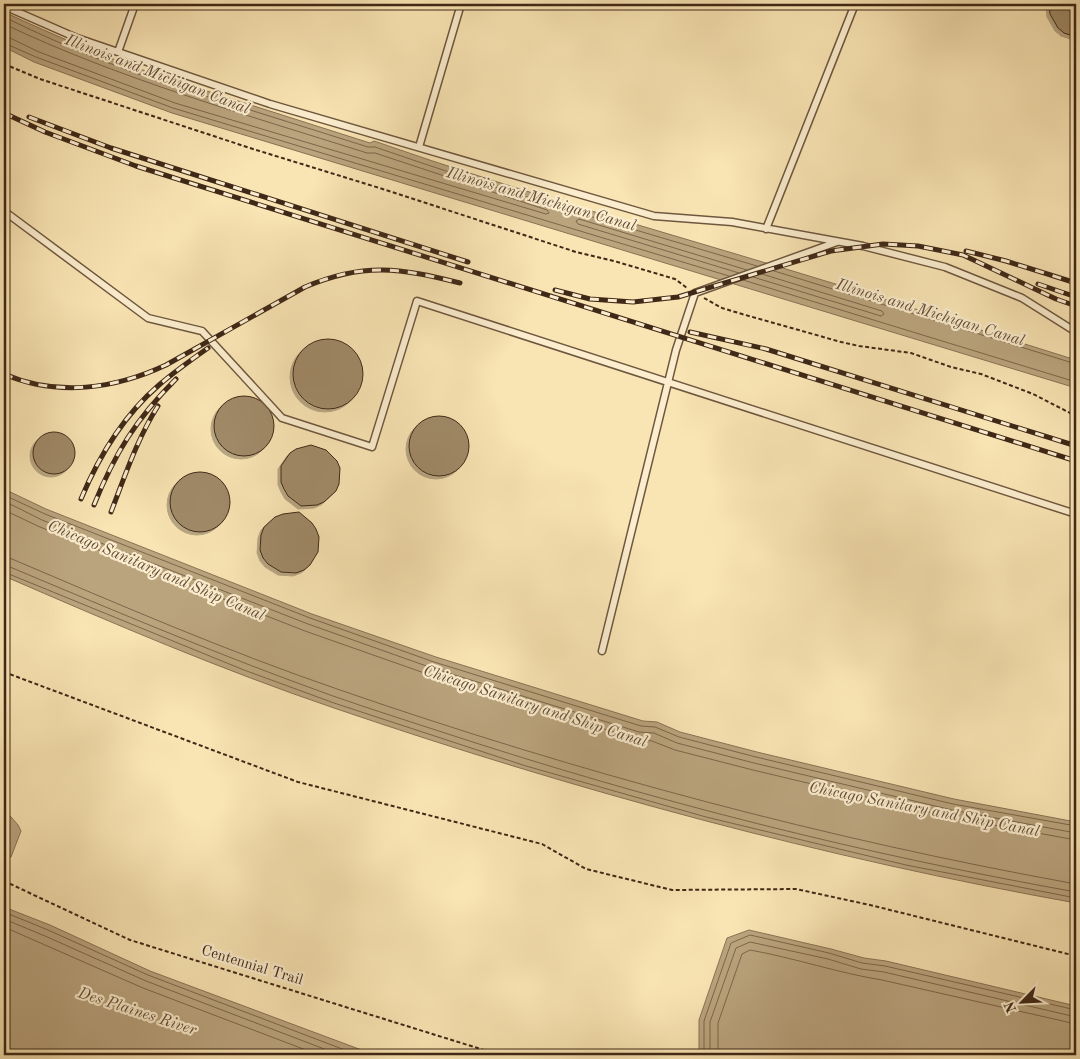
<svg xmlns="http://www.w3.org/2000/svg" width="1080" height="1059" font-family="'Old Standard TT',serif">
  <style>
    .water { fill: #baa47e; stroke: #897255 }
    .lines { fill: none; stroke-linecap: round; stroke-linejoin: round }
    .shore { stroke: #7c664a; stroke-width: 1 }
    .building { fill: #a08a68; stroke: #3f2817; filter: url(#shadow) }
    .service-casing { stroke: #6e573e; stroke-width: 9 }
    .path { stroke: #3f2817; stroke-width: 2; stroke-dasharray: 4 2.5; stroke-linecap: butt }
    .service { stroke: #fbedce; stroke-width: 6 }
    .rail-casing { stroke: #3f2817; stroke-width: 5 }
    .rail { stroke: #fbedce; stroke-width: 3; stroke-dasharray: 9; stroke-linecap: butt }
    .labels { text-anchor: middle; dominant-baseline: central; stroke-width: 4.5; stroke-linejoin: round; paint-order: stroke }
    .street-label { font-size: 15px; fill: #3f2817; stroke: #fbedce }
    .water-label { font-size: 16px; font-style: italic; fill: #644d36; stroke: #fbedce }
  </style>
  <defs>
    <filter id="shadow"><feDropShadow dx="-3" dy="3" stdDeviation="0" flood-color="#0004"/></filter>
  </defs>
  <rect width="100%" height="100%" fill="#f9e4b3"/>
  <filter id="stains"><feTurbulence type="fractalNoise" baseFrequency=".004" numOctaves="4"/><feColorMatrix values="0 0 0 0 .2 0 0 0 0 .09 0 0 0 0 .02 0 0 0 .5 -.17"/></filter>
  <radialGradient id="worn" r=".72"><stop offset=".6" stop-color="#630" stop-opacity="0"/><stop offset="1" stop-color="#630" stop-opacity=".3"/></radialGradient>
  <!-- water -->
  <path class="water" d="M4,12c52,24 105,47 159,65l207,66 4,-2c154,54 312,97 468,145 78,24 156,50 234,74v28l-904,-275 -138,-51 -30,-15z
    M4,489l42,20 266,105 124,43 207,64 14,1 23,10 77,20 197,47 122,23v81c-252,-45 -499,-112 -742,-195 -112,-38 -222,-85 -330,-132z
    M4,809l14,16 3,6 -10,26 -7,2z
    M4,907l46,18 100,46 225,84h-351l-20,-5z
    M749,930l82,19 33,9 22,3 190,45v49h-377v-35l28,-82z"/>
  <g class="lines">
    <!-- shore -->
    <path class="shore" d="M4,17c51,25 104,47 157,65l207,65h7c126,44 254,81 382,119
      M4,24c116,55 240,90 363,129h8l172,57 2,3 -3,1 -371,-111 -136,-51 -29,-14 -6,-1
      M4,43l32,14 137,51 556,168
      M771,270l305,94
      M739,273l-161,-49 -2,-3 3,-2 168,51
      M753,277l128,39 3,-2 -2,-3 -120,-37
      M743,280l333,102
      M4,495l41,19 265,104 124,44 207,64 14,1 24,10 77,20 197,47 123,22
      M4,501l38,19 266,104 124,44 207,64 15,1 23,10 77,20 198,47 124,23
      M4,510l36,17 265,104 125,44 207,64 15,2 23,9 78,20 197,47 126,23
      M4,558l8,1c108,46 217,93 328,131 240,83 486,149 736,194
      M4,566l6,1c107,45 214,90 323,129 37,13 75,25 112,37 207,68 417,121 631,159
      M4,572l240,98 90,33 192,63 180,51 200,48 170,33
      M4,912l44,18 100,45 210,80
      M4,919l41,17 101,45 194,74
      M4,927l139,61 176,67
      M704,1055v-34l27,-78 19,-8 79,18 33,10 23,3 191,44
      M710,1055v-33l26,-74 14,-6 78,17 33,10 23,3 192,45
      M718,1055v-32l24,-69 8,-4c45,8 88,23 132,30l194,44"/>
  </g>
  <!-- building -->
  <path class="building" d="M1049,4h27v33l-12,-4 -6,-5 -8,-14z
    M293 374a35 35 0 1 1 70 0a35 35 0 1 1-70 0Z
    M214 426a30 30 0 1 1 60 0a30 30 0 1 1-60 0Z
    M409 446a30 30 0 1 1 60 0a30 30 0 1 1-60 0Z
    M33 453a21 21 0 1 1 42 0a21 21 0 1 1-42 0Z
    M311,445l15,5 11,11 3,7 -1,16 -3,7 -12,11 -7,3 -16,1 -13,-10 -4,-7 -3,-7v-16l9,-13 6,-4z
    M170 502a30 30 0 1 1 60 0a30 30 0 1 1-60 0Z
    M299,512l13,11 4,6 3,8 -1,15 -8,13 -6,5 -8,3 -15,-1 -13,-8 -5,-6 -3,-8 1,-15 3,-8 11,-10 8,-3z"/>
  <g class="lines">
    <defs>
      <path id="service" d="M4,6l73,32 193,66 384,112 78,6 131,24 82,21 77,31 54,34
        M118,52l17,-48
        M419,147l42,-143
        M4,211l144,107 54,13 80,87 90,29 45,-146 659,213
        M766,229l89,-225
        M602,651l74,-301 19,-57 142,-51"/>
    </defs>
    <!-- service casing -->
    <use href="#service" class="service-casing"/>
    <!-- path -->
    <path class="path" d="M4,64l36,15 213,70 133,41 190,62 38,9 61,18 12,9
      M704,298l18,10 20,6 99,28 18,4 52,7 40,14 30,7 52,20 43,22
      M4,672l294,110 244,62 44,25 86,21 124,-1 74,16 206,51
      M4,881l126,59 370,115"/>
    <!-- service -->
    <use href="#service" class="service"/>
    <defs>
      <path id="rail" d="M4,113l41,19 91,34 940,295
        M29,117l82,31 357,114
        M966,251l40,10 70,22
        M1038,284l38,13
        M555,290l35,9 43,3 45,-5 153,-46 52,-7 35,2 45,9 93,44 20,7
        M690,332l76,17 304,95
        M4,374c53,23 111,15 162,-9l139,-78c59,-25 95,-19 155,-4
        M81,499c18,-43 42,-83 78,-114 15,-13 32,-25 49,-37
        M94,505c21,-52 42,-86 82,-126
        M111,512c14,-36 26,-73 47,-106"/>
    </defs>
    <!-- rail casing -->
    <use href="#rail" class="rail-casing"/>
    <!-- rail -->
    <use href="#rail" class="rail"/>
  </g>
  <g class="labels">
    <!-- street labels -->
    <g class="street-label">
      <text transform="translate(252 966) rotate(17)">Centennial Trail</text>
    </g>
    <!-- water labels -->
    <g class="water-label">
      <text transform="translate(157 75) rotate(21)">Illinois and Michigan Canal</text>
      <text transform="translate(541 200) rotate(16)">Illinois and Michigan Canal</text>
      <text transform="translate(930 313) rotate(17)">Illinois and Michigan Canal</text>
      <text transform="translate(156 571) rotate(23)">Chicago Sanitary and Ship Canal</text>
      <text transform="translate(535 707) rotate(18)">Chicago Sanitary and Ship Canal</text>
      <text transform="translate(924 810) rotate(11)">Chicago Sanitary and Ship Canal</text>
      <text transform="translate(137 1012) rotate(18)">Des Plaines River</text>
    </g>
  </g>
  <!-- margin -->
  <rect width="1080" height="1059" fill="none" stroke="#f9e4b3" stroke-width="20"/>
  <rect x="5" y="5" width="1070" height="1049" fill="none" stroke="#3f2817" stroke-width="2.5"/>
  <rect x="10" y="10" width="1060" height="1039" fill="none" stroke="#3f2817"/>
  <!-- north arrow -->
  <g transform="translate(1022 1002) rotate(246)" stroke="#fbedce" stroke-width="4" paint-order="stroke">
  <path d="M0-4L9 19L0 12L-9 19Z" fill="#3f2817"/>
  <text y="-8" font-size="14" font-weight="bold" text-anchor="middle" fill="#3f2817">N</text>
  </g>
  <rect width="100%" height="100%" filter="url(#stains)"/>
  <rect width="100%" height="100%" fill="url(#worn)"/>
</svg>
